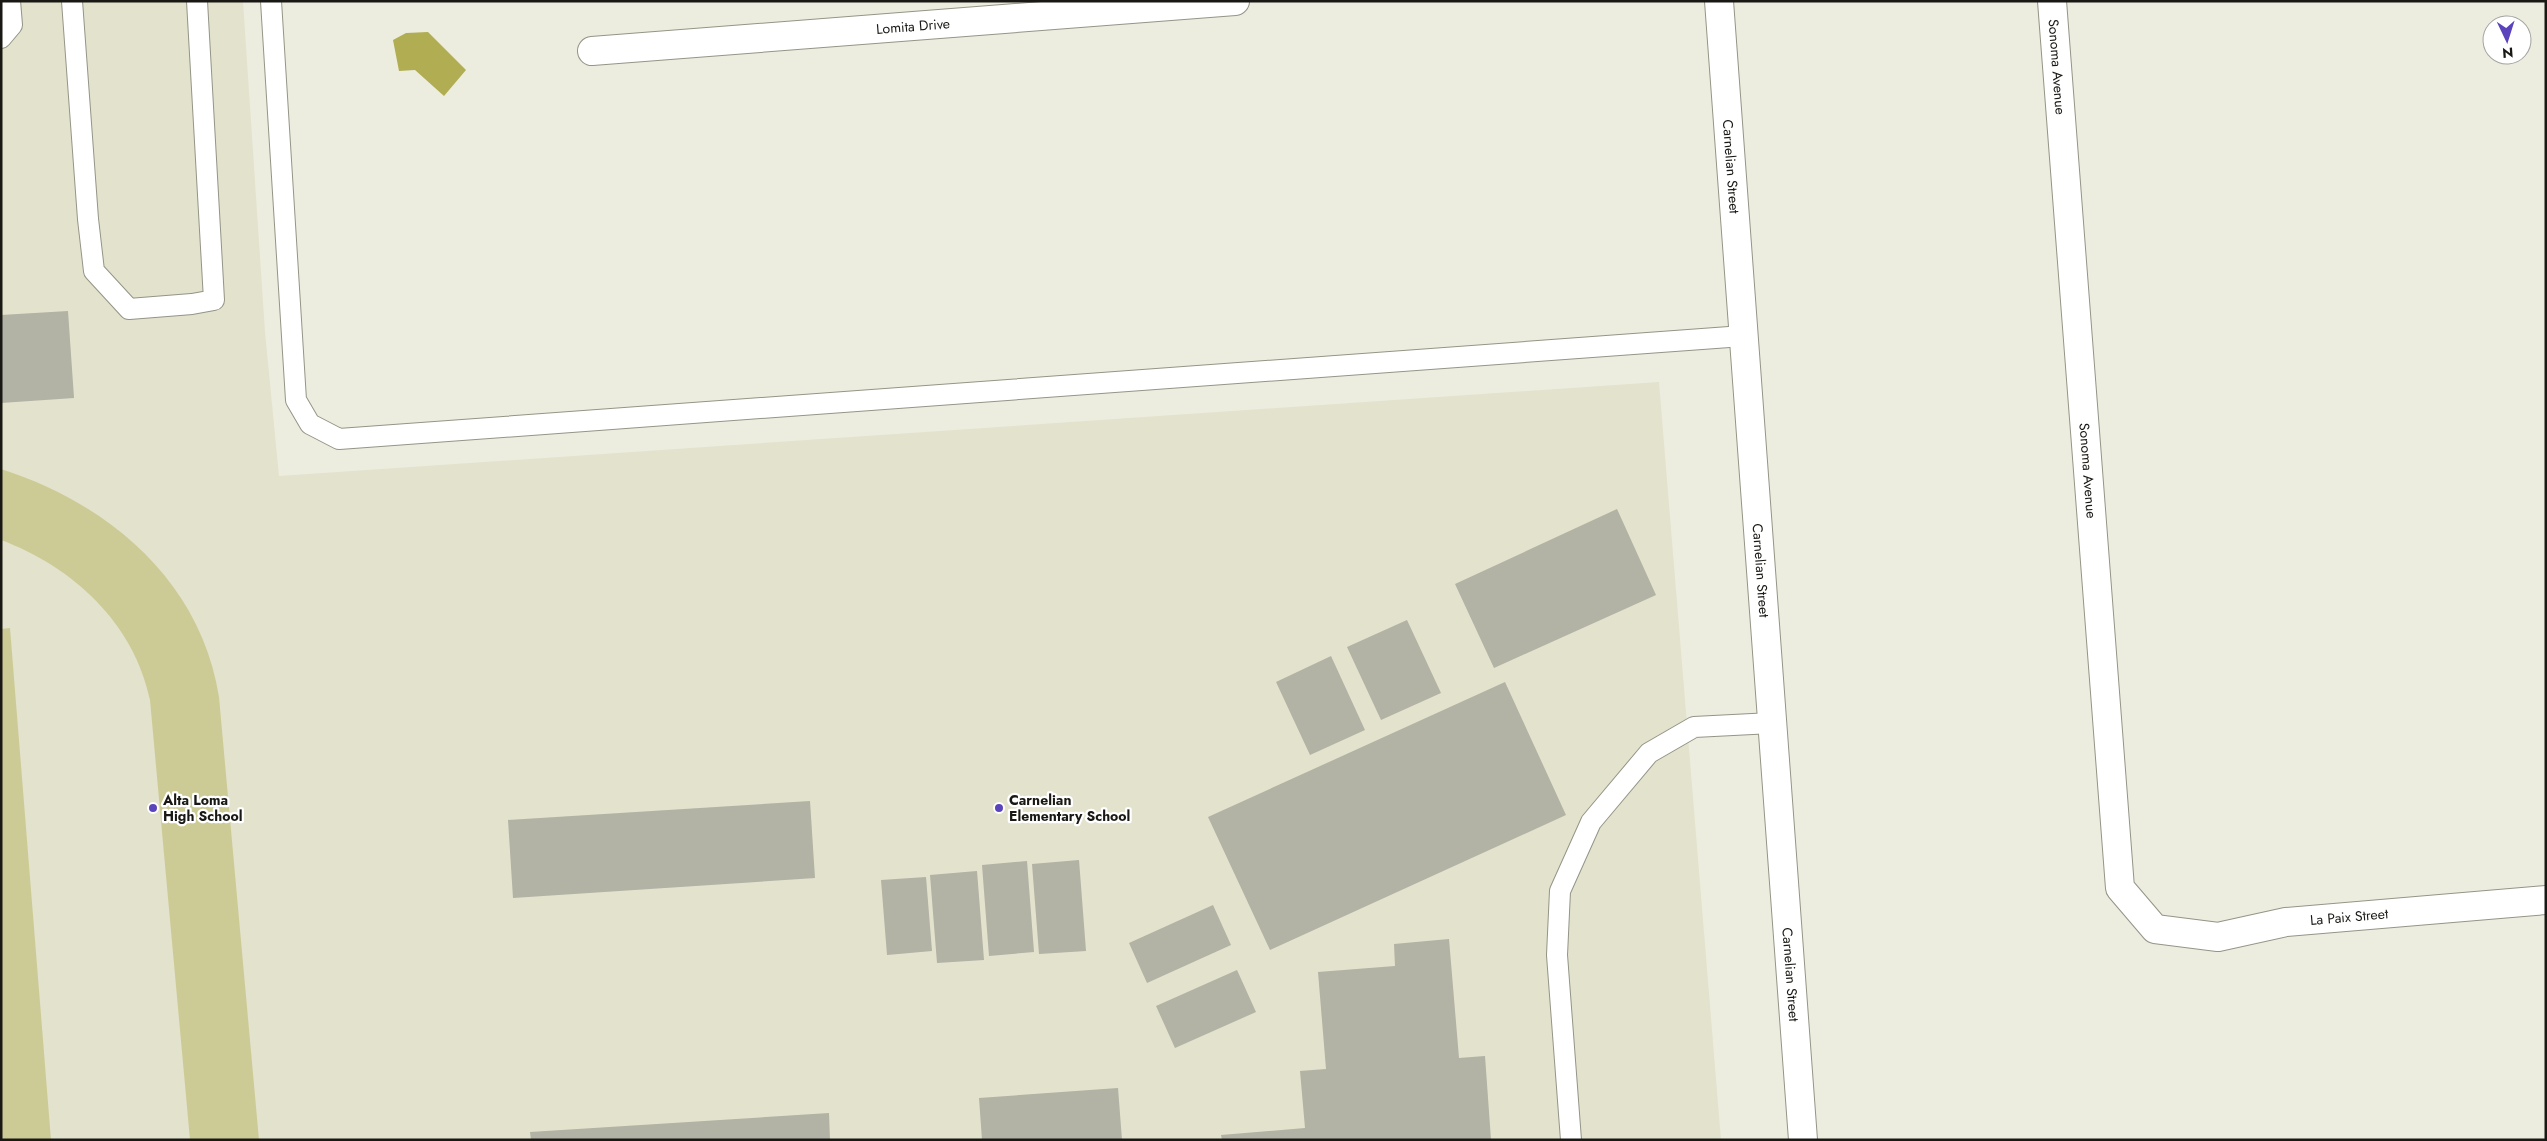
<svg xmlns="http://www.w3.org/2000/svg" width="2547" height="1141" font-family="Jost,sans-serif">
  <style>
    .built { fill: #e3e2cd }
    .green { fill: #cccb96 }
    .water { fill: #b1ad52 }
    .building { fill: #b2b2a5 }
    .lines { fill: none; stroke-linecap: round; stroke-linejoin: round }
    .service-casing { stroke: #949487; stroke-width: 22 }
    .minor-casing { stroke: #949487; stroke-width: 30 }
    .secondary-casing { stroke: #949487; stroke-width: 30 }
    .service { stroke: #fff; stroke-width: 20 }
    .minor { stroke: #fff; stroke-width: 28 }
    .secondary { stroke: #fff; stroke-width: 28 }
    .poi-dot { fill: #5b43bb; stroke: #fff; stroke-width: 2 }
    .labels { text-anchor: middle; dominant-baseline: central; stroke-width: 4.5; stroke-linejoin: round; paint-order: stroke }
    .street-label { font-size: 14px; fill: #191814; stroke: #fff }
    .poi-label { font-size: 14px; font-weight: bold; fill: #191814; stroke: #fff; text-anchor: start }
  </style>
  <rect width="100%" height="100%" fill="#ededdf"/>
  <!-- built -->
  <path class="built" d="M1,1h242l22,331 14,144 1380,-94 62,758h-1720z"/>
  <!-- green -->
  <path class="green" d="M1,469c107,34 200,112 218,228l40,443h-69l-40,-440c-16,-77 -77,-133 -149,-160z
    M10,628l41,512h-50v-511z"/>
  <!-- water -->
  <path class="water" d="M428,32l38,38 -22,26 -29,-26 -16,1 -6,-31 13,-7z"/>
  <!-- building -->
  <path class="building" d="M68,311l6,87 -73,5v-88z
    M1617,509l39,86 -162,73 -39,-84z
    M1407,620l34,73 -60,27 -34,-73z
    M1331,656l34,74 -55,25 -34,-73z
    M1505,682l61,133 -296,135 -62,-133z
    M810,801l5,77 -302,20 -5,-78z
    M1079,860l7,91 -47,3 -7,-90z
    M1027,861l7,91 -45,4 -7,-91z
    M977,871l7,89 -47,3 -7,-88z
    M926,877l6,74 -45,4 -6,-75z
    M1213,905l18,40 -84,38 -18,-40z
    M1449,939l10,119 26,-2 6,84h-269l-1,-5 84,-7 -5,-57 26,-2 -8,-97 77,-6 -1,-22z
    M1237,970l19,42 -81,36 -19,-42z
    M1118,1088l4,52h-140l-3,-42z
    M829,1113l1,27h-299l-1,-8z"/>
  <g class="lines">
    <defs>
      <path id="service" d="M72,1l16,218 6,52 35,38 63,-5 22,-4 -17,-299
        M271,1l25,399 14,24 29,15 1404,-103
        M1,38l11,-13 -2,-24
        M1571,1140l-14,-185 3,-64 31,-69 58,-69 45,-26 78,-4"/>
      <g id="minor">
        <path id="s1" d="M2052,1l68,887 35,41 63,8 68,-15 260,-22"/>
        <path id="s2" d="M592,51l643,-50"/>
      </g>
      <g id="secondary">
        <path id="s3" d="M1719,1l84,1139"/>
      </g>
    </defs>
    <!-- service casing -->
    <use href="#service" class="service-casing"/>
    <!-- minor casing -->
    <use href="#minor" class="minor-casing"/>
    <!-- secondary casing -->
    <use href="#secondary" class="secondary-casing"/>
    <!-- service -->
    <use href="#service" class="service"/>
    <!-- minor -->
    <use href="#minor" class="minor"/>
    <!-- secondary -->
    <use href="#secondary" class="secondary"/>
  </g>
  <!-- markers -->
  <g class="poi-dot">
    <circle cx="153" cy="808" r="5"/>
    <circle cx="999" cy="808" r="5"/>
  </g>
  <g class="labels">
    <!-- street labels -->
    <g class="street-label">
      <text stroke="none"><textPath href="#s2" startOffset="322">Lomita Drive</textPath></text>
      <text stroke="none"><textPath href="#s1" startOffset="66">Sonoma Avenue</textPath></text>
      <text stroke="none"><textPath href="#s3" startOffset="166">Carnelian Street</textPath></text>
      <text stroke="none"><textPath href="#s1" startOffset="471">Sonoma Avenue</textPath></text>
      <text stroke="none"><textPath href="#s3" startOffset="571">Carnelian Street</textPath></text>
      <text stroke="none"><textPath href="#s1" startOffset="1140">La Paix Street</textPath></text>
      <text stroke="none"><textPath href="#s3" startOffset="976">Carnelian Street</textPath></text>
    </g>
    <!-- poi labels -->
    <g class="poi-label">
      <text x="163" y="800">Alta Loma<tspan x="163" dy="16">High School</tspan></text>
      <text x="1009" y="800">Carnelian<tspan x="1009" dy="16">Elementary School</tspan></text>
    </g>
  </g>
  <!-- border -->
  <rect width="2547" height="1141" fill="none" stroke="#191814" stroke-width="5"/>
  <!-- north arrow -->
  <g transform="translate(2507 40) rotate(176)"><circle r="24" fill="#ffffff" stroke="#a3a3a1"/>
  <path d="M0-4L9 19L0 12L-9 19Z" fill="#5b43bb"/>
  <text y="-8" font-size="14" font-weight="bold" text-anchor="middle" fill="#191814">N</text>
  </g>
</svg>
